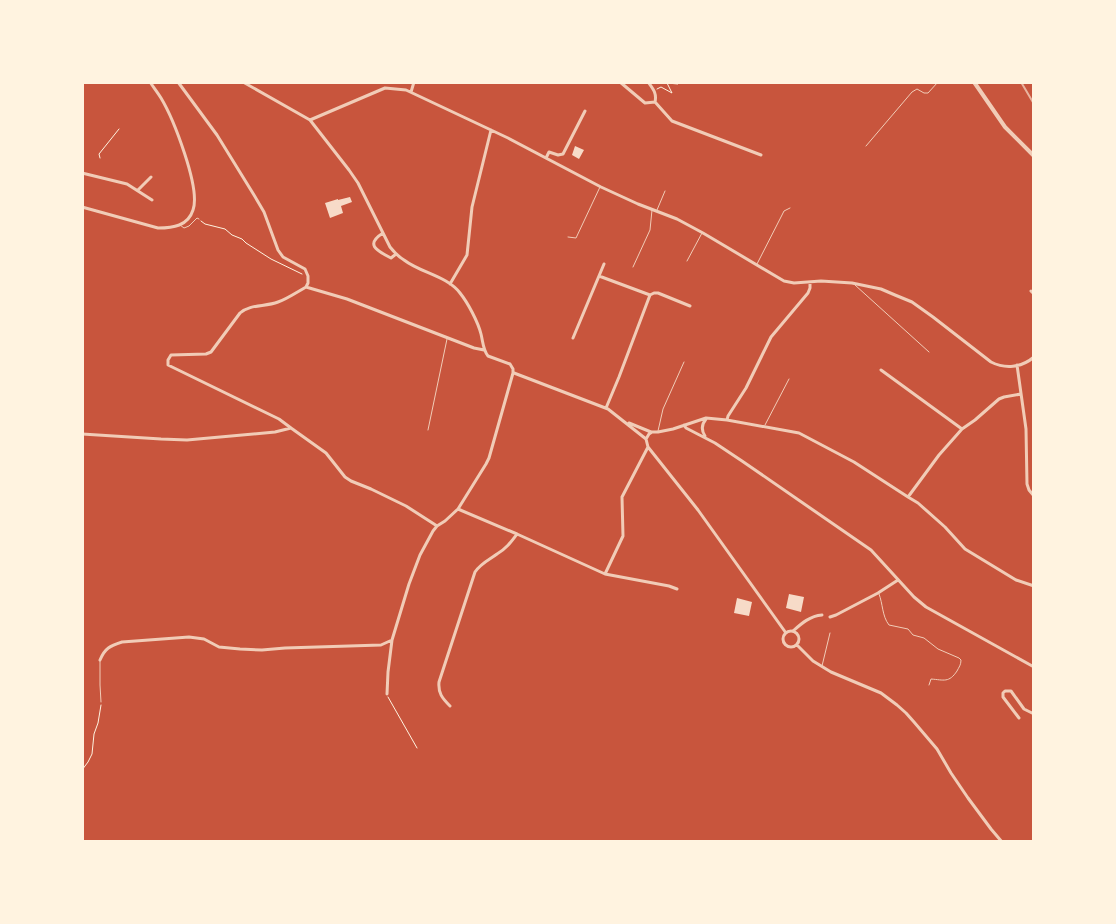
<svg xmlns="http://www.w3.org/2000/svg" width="1116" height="924" font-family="'PT Sans',sans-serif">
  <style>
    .building { fill: #f7dbc8 }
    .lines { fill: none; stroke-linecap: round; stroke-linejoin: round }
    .path { stroke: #fff3e0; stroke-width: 1 }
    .service { stroke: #f1ccb7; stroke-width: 1 }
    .minor { stroke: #f1ccb7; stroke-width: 3 }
    .tertiary { stroke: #f1ccb7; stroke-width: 4 }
    .rail { stroke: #e9b49f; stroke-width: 2 }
  </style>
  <rect width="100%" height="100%" fill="#c8553d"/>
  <!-- building -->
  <path class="building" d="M575,146l9,4 -5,9 -7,-4z
    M350,197l2,5 -11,4 2,7 -13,5 -5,-15 13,-4v1z
    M789,594l15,3 -3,15 -15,-4z
    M737,598l15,4 -3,14 -15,-3z"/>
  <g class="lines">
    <!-- path -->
    <path class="path" d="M657,89l4,-2 11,6 -5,-10 11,1 -2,-2
      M100,158l-1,-4 20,-25
      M201,221l4,3 20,5 7,6 10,4 4,4 25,16 31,15
      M388,697l29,51
      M82,770l6,-8 4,-8 2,-20 4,-11 3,-18"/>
    <!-- service -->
    <path class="service" d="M866,146l46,-54 5,-3 7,4h4l10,-11
      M657,210l8,-19
      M180,225l4,3 5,-2 8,-8 2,1
      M568,237l8,1 24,-51
      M687,261l15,-28
      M757,264l25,-49 2,-4 6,-3
      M633,267l17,-37 2,-20
      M855,285l74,67
      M765,425l24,-46
      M428,430l19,-91
      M658,431l5,-22 21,-47
      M879,594c4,10 3,22 10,31l19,4 5,6 11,3 14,11 21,9 2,2c0,5 -2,7 -4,11 -8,12 -13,9 -26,8l-2,6
      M100,661v24l1,17
      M822,666l8,-33"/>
    <!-- minor -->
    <path class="minor" d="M243,82l67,38 39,50 9,13 32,64c4,5 9,10 14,13 17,13 43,16 56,33 8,10 18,29 21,41 2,8 2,16 7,22l22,8 3,5v4l-24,85 -3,6 -28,45 -13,12 -8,5 -4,5 -13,24 -11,29 -17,56 -4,32 -1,22
      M532,82h11
      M620,82l25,21 10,-1
      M648,82c5,7 9,11 7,20l17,19 89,34
      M411,92l3,-10
      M310,120l75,-32 21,2 102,48 93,49 37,17 39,15 26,14 81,48 10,2 27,-2 31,2 29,6 14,6 17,7 21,15 58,45c14,7 30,6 43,-5
      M546,158l3,-6 9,3 5,-1 22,-43
      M82,173l45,11 25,16
      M138,190l13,-13
      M82,207l76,21c15,0 30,-2 35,-18 8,-22 -20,-92 -32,-112 -3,-5 -7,-10 -11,-16
      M383,233c-19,12 -5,18 8,25l5,-4
      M599,276l51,19 4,-2h4l32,13
      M450,284l17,-29 5,-48 19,-77
      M306,287l41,12 127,49 10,2
      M1031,291l3,3
      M573,338l31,-74
      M1017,365l9,64 1,55 2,6 5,6
      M881,370l81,59
      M514,373l94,36 38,30
      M606,408l13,-31 31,-82
      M727,420l1,-4 18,-28 25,-51 37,-44 2,-5v-6
      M629,423l22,9
      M684,425l2,3 29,15 27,18 129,89 43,47 12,10 108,60
      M291,428l35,25 19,24 6,4 20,8 35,17 28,18 3,2
      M82,434l79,5 26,1 88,-8 16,-4 -12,-9 -111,-54v-5l3,-5 35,-1 5,-2 29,-39c10,-9 25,-6 38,-11 9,-3 19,-10 28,-15l2,-4v-7l-3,-7 -22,-12 -5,-7 -14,-38 -10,-17 -37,-60 -39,-53
      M705,436c-4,-6 -4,-11 1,-17
      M908,497l31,-42 23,-26 13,-9 24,-21 5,-2 17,-3
      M458,509l59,25 88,40 64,12 8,3
      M605,574l18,-38 -1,-39 26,-50
      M830,617l6,-2 42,-22 20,-13
      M783 639a8 8 0 1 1 16 0a8 8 0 1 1-16 0Z
      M793,631c9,-8 17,-15 29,-16
      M786,633l-88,-123 -50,-63 -2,-8 3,-5 3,-2h6l15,-3 33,-11 21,2 72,13 55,29 54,35 10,6 27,24 20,22 51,31 18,6
      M797,645l16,16 18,11 50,21 16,12 9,8 8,9 23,27 14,24 17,25 23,31 11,13
      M100,660c5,-12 10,-14 22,-18l67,-5 15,2 15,8 21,2 22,1 23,-2 96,-3 11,-5
      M450,706c-8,-8 -12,-13 -11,-24l36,-110c6,-9 14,-12 22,-18 9,-5 14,-12 20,-20
      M1019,718l-16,-21v-4l2,-2h6l13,18 10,5"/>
    <!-- tertiary -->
    <path class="tertiary" d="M974,82l31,45 29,29"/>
    <!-- rail -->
    <path class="rail" d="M1021,82l13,22"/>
  </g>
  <!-- border -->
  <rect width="1116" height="924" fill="none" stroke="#fff3e0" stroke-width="168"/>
</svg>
